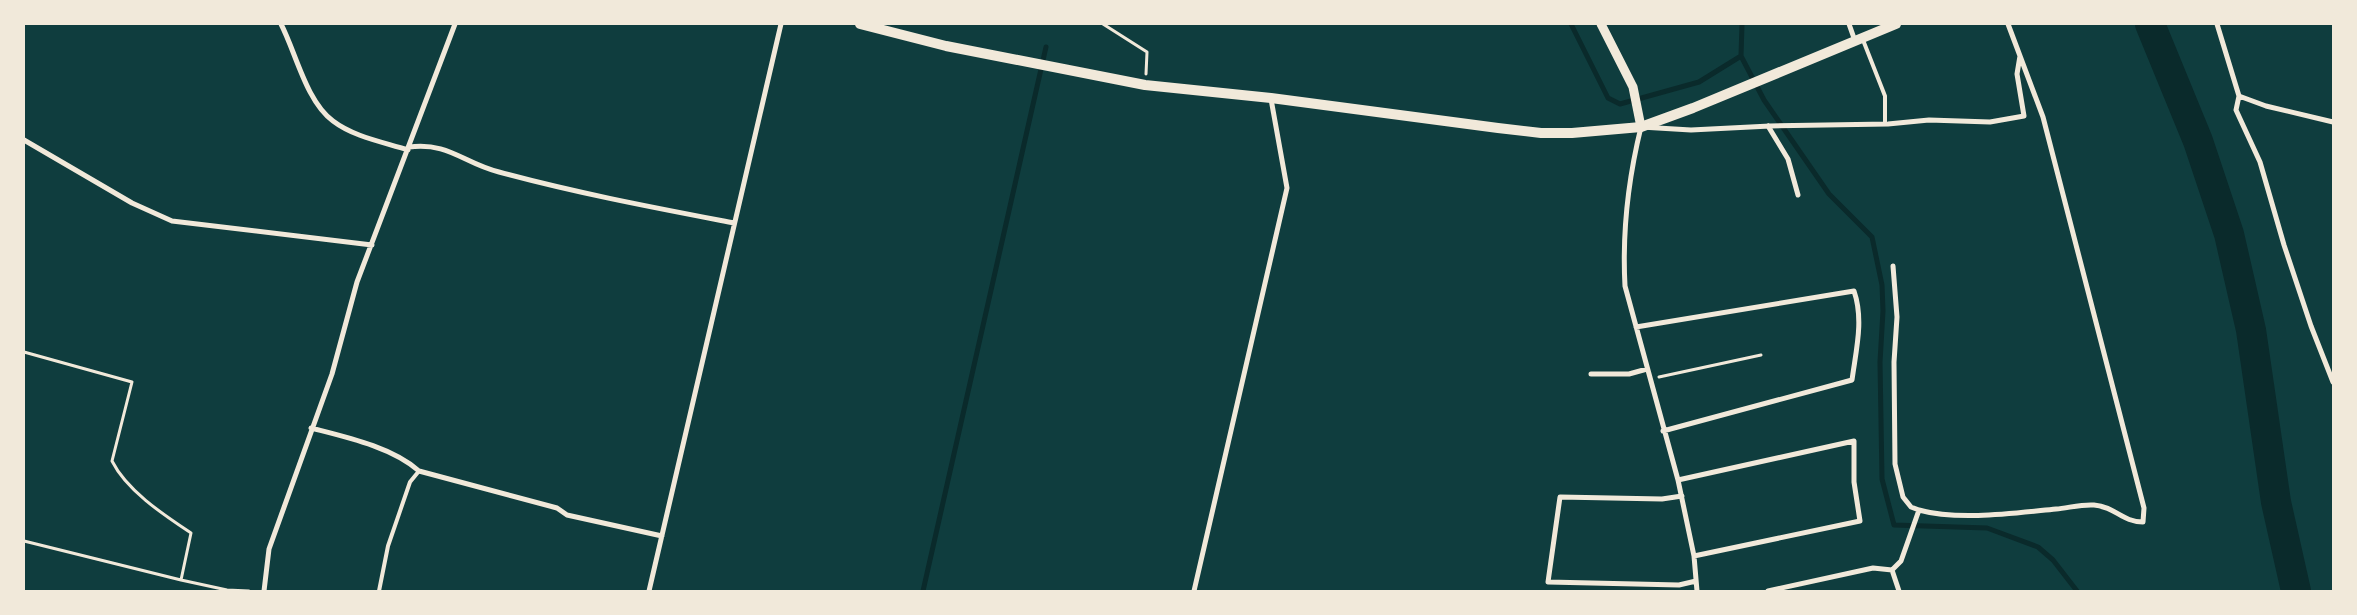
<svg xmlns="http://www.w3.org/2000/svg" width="2357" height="615" font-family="Montserrat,sans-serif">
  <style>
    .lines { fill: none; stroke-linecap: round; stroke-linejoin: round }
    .stream { stroke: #0a2a2b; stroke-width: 5 }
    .river { stroke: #0a2a2b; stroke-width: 30 }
    .path { stroke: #f1e9da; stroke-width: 3 }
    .service { stroke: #f1e9da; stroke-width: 4 }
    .minor { stroke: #f1e9da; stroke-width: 5 }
    .tertiary { stroke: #f1e9da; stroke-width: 9 }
    .secondary { stroke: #f1e9da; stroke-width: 10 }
  </style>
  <rect width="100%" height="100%" fill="#0f3d3e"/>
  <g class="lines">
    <!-- stream -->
    <path class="stream" d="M1571,24l37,74 12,6 79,-22 42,-26
      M1742,24l-1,32 23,44 65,94 43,43 10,48 1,26 -3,51 2,117 12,46 93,3 51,19 15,13 24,31
      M923,591l123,-544"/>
    <!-- river -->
    <path class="river" d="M2150,24l48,117 31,93 22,96 25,172 20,89"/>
    <!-- path -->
    <path class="path" d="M1103,24l44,28 -1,22
      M24,352l108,30 -20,79c15,30 52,54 79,72l-10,47
      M1659,377l102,-22
      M24,541l157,39 46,10 22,1"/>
    <!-- service -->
    <path class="service" d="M1863,40l22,56v27
      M379,591l9,-45 22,-64 9,-11"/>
    <!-- minor -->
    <path class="minor" d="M281,24c15,29 25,77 52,97 21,16 50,21 75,29
      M1849,24l6,17
      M2217,24l22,72 -3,14 24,52 24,83 27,81 22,56
      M2239,96l27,10 67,16
      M1768,126l20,33 10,36
      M24,140l108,63 40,18 200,24
      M409,147c40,-5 54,16 90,25 77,21 157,36 235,51
      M1893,266l4,51 -3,45 1,102 8,33 8,10 8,3
      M1636,327l218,-36c10,29 2,59 -2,89l-189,51
      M1591,374h38l18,-5
      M311,428c35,9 81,19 108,43l138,37 10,7 95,21
      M1678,480l176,-39v41l6,39 -166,35
      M1682,496l-20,3 -102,-2 -12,85 131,3 17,-4
      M1892,570l7,21
      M264,591l5,-42 63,-175 25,-92 98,-258
      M649,591l132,-567
      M1194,591l93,-403 -16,-89
      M1697,591l-3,-35 -16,-76 -53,-194c-3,-55 3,-106 16,-159l50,3 79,-4 118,-2 41,-4 61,2 34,-6 -7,-42 3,-18
      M1768,591l105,-23 19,2 9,-9 18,-51c39,11 96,3 137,-1 12,-1 26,-5 38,-4 22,2 28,17 49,17l1,-14 -101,-391 -35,-93"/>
    <!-- tertiary -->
    <path class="tertiary" d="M1601,24l32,63 8,40"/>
    <!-- secondary -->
    <path class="secondary" d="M860,24l86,22 199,39 126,13 227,30 43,5h31l69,-6 52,-19 203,-84"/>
  </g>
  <!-- border -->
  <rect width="2357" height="615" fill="none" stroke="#f1e9da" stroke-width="50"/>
</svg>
